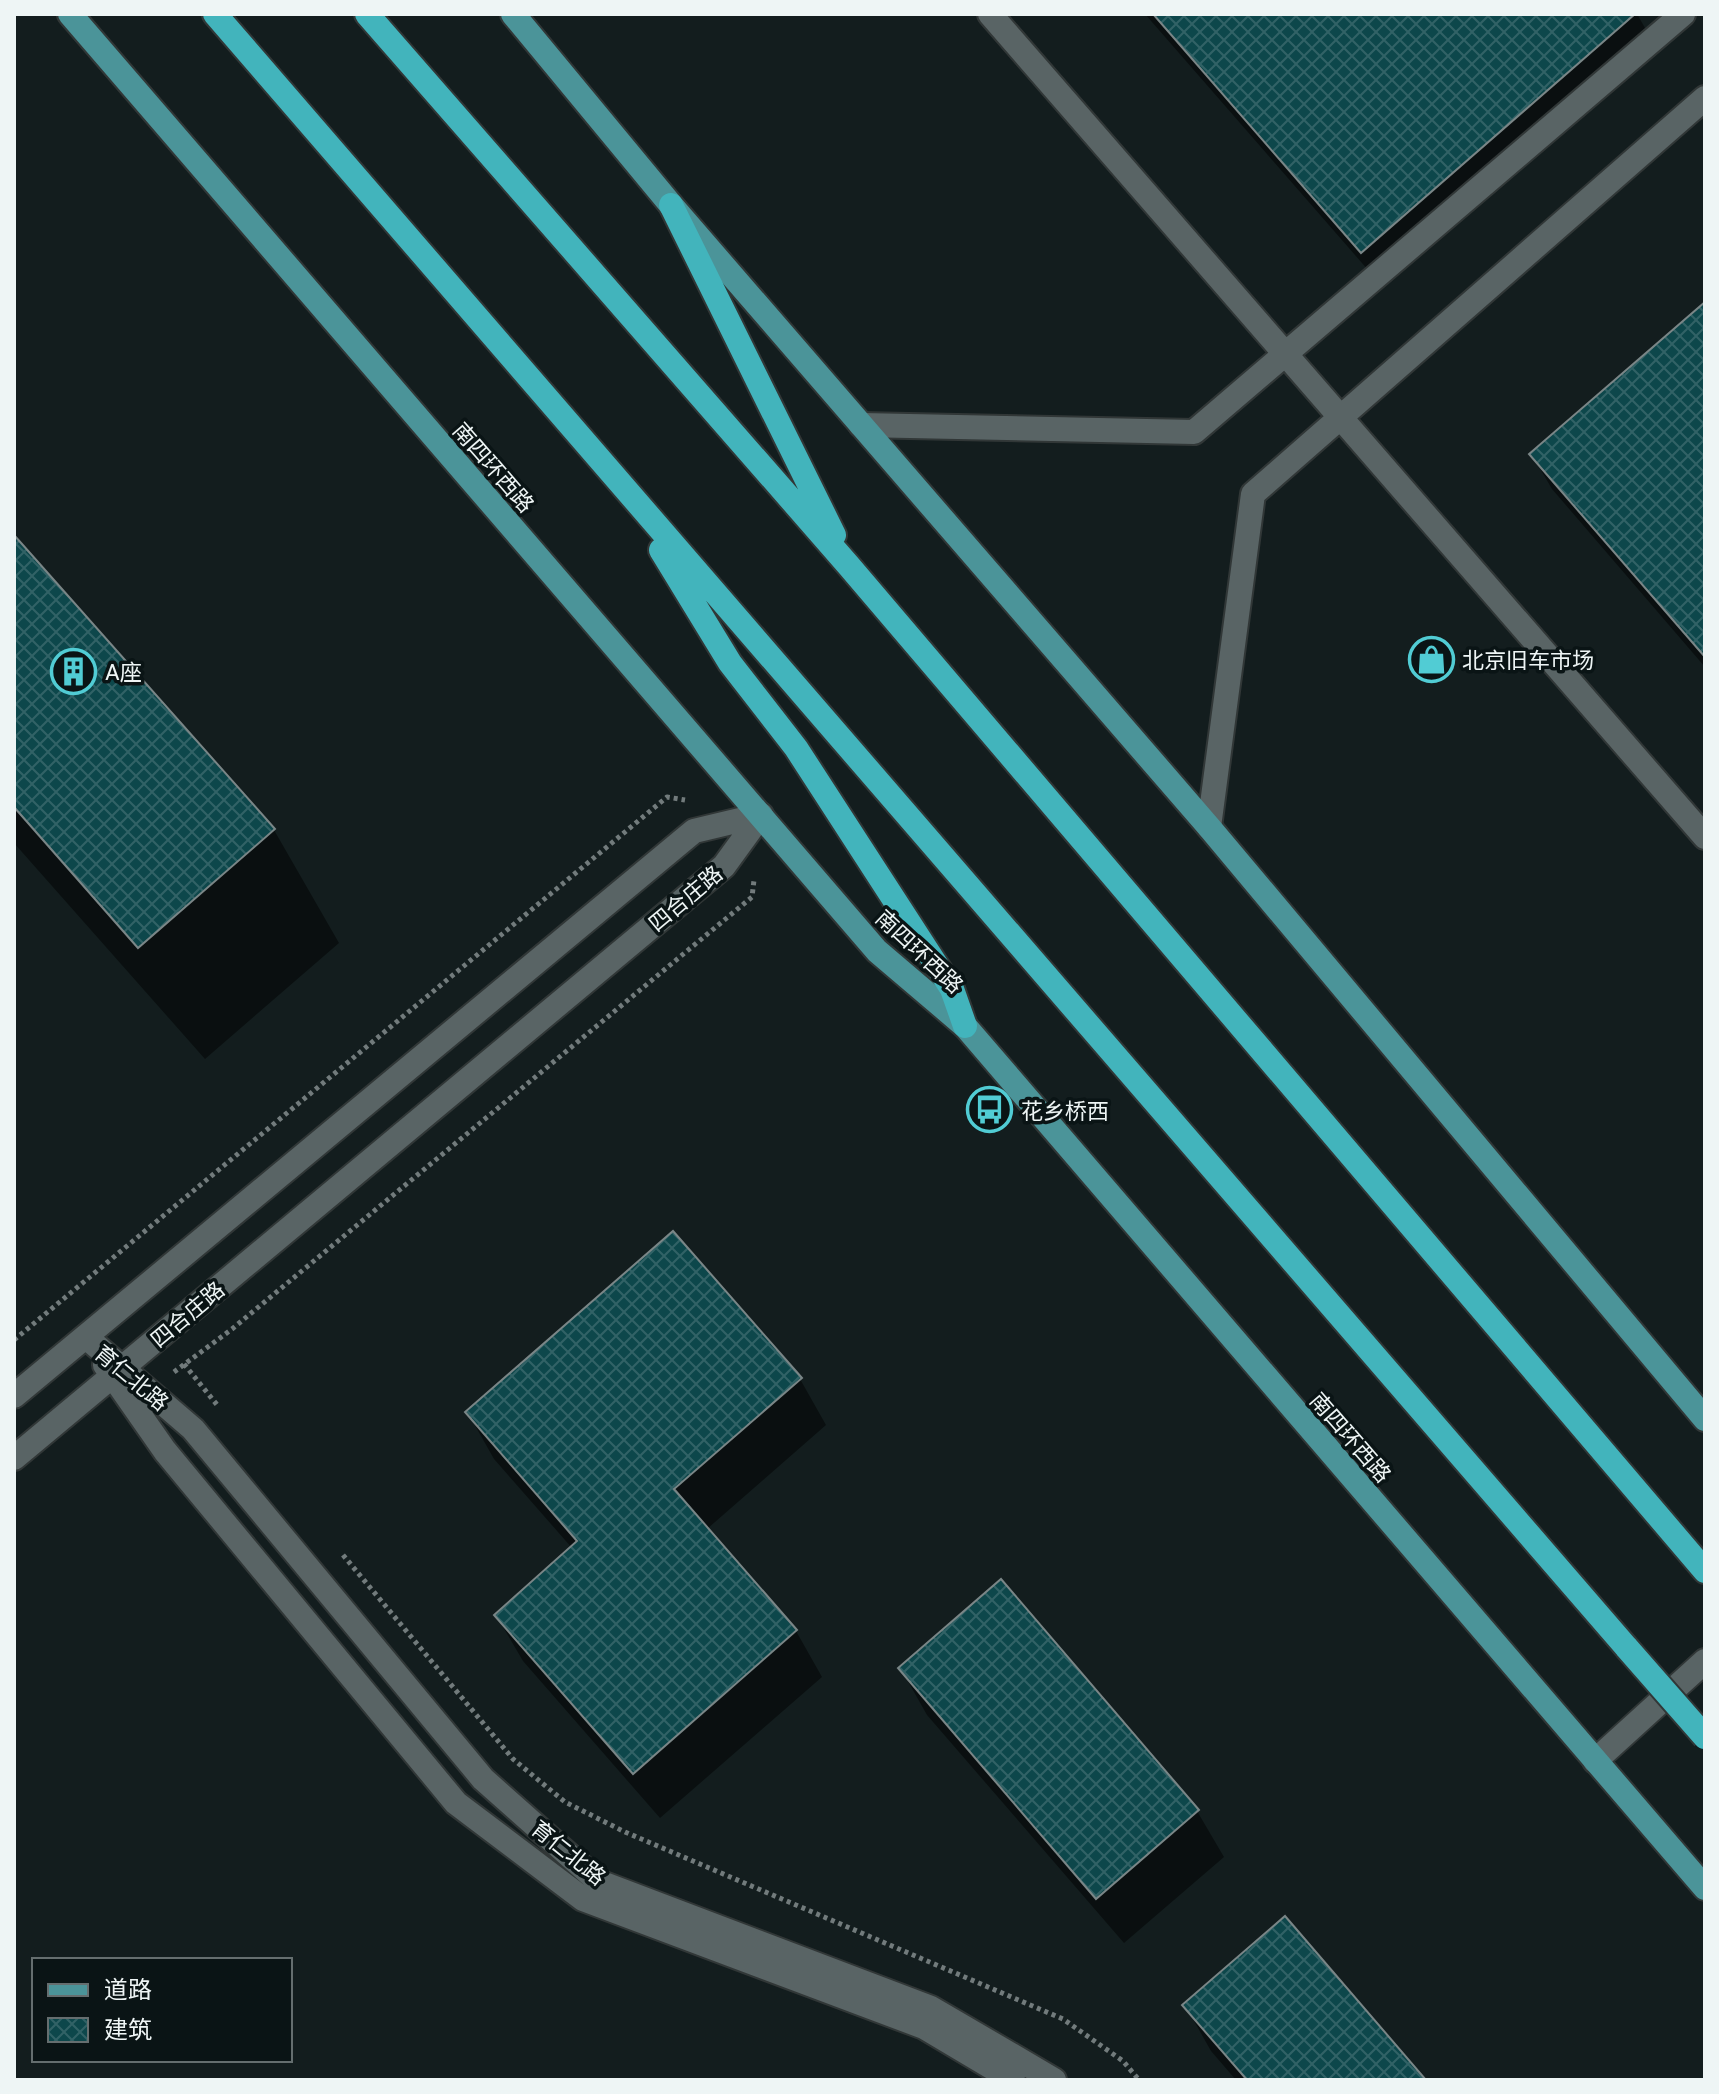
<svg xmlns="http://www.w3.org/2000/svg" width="1719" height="2094" font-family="'Golos Text','Noto Sans SC',sans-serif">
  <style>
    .shadow { fill: #0007 }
    .building { fill: url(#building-cross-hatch); stroke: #7a8687; stroke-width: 2 }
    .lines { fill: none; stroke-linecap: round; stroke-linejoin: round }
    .minor-casing { stroke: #313737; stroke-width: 28 }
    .major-casing { stroke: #313737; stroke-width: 28 }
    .highway-casing { stroke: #313737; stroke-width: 28 }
    .path { stroke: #727b7c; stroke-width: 5; stroke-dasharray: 4 4; stroke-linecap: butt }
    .minor { stroke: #596465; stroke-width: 24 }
    .major { stroke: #4b9499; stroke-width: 24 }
    .highway { stroke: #42b4bc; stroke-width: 24 }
    .highway-bridge-casing { stroke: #313737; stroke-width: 28; stroke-linecap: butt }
    .highway-bridge { stroke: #42b4bc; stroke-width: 24 }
    .labels { text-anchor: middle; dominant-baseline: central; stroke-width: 7; stroke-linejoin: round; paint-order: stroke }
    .street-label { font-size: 22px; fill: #eef5f5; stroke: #0a1415 }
    .poi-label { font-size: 22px; fill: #eef5f5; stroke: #0a1415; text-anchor: start }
  </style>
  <defs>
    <pattern id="building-cross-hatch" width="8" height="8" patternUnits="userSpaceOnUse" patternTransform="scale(2)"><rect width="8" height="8" fill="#0d474b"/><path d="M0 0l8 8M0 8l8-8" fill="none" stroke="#316266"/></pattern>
  </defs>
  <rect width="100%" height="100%" fill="#131d1e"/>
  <!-- shadow -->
  <path class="shadow" d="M1145,14h492l19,33 -274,239z
    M1705,305v362l-153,-178 -20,-34z
    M14,538l260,292 65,113 -134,116 -191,-216z
    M800,1379l26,46 -119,104 89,102 26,46 -162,141 -137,-157 -27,-46 76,-67 -78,-89 -26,-46z
    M901,1669l296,142 27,46 -100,86 -197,-228z
    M1185,2005l239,75h-188l-25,-29z"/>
  <!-- building -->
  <path class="building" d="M1153,14h482l-274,239z
    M1705,302v355l-176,-203z
    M14,535l261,294 -137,119 -124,-141z
    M673,1231l129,147 -128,111 123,141 -164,144 -139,-159 83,-74 -112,-129z
    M1001,1579l198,231 -103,89 -198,-231z
    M1285,1916l141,164h-179l-65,-75z"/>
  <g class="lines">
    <defs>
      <path id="minor" d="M990,14l715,823
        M861,425l333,7 489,-418
        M1209,827l44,-333 452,-396
        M86,1337l107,92 290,350 116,103 332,126 123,72
        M105,1365l60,86 291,352 127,96 341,128 89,53
        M14,1396l680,-565 67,-16
        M14,1458l710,-592 37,-51
        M1595,1761l110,-100"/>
      <path id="major" d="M70,14l807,937 88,75 740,862
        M513,14l158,191 538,622 496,592"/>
      <path id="highway" d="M215,14l1412,1634
        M367,14l482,552 856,1005
        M671,205l163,330
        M661,550l69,113 66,85 156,241 13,37"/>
    </defs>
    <!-- minor casing -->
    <use href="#minor" class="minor-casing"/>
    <!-- major casing -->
    <use href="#major" class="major-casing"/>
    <!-- highway casing -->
    <use href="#highway" class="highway-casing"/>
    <!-- path -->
    <path class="path" d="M14,1340l653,-543 18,3
      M184,1364l34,42
      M174,1372l58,-43 520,-432 2,-17
      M343,1555l170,204 52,43 60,30 438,187 60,42 16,19"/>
    <!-- minor -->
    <use href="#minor" class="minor"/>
    <!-- major -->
    <use href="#major" class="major"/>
    <!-- highway -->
    <use href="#highway" class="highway"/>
    <defs>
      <path id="highway-bridge" d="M1627,1648l78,89"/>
    </defs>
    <!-- highway-bridge casing -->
    <use href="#highway-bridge" class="highway-bridge-casing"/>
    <!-- highway-bridge -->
    <use href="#highway-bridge" class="highway-bridge"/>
  </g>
  <!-- icons -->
  <defs>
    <symbol id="shop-ring" viewBox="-11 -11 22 22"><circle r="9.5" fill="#0a1415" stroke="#51ccd4" stroke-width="1.5"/><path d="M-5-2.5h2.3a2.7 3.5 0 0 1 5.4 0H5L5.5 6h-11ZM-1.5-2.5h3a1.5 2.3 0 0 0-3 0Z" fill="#51ccd4"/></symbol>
    <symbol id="building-ring" viewBox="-11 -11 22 22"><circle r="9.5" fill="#0a1415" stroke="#51ccd4" stroke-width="1.5"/><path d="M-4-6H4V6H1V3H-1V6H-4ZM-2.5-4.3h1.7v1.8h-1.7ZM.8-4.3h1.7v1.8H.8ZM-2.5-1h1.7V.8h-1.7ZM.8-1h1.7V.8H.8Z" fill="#51ccd4"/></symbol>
    <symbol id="bus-ring" viewBox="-11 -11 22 22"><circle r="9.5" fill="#0a1415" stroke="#51ccd4" stroke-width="1.5"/><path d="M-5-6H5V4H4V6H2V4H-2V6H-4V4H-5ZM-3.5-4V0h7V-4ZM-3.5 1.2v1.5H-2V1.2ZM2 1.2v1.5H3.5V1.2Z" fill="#51ccd4"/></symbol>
  </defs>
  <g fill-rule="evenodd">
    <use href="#shop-ring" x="1406" y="634" width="51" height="51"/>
    <use href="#building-ring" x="48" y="646" width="51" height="51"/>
    <use href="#bus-ring" x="964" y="1084" width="51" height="51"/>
  </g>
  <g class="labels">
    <!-- street labels -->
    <g class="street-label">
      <text transform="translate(494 467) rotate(49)">南四环西路</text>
      <text transform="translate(685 898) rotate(-40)">四合庄路</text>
      <text transform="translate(920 951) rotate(43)">南四环西路</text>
      <text transform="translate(187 1314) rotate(-40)">四合庄路</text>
      <text transform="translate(132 1377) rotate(40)">育仁北路</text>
      <text transform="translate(1351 1437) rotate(49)">南四环西路</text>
      <text transform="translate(569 1852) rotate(39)">育仁北路</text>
    </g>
    <!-- poi labels -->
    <g class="poi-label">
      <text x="1462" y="659">北京旧车市场</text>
      <text x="105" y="671">A座</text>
      <text x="1021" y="1110">花乡桥西</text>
    </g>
  </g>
  <!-- border -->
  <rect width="1719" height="2094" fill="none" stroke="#eef5f5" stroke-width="32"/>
  <!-- legend -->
  <rect x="32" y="1958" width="260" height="104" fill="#0a1415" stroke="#656e6f" stroke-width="2"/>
  <rect x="48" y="1984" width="40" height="12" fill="#4b9499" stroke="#656e6f" stroke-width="2"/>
  <text x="104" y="1998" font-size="24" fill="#eef5f5">道路</text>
  <rect x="48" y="2018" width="40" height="24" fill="url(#building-cross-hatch)" stroke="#656e6f" stroke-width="2"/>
  <text x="104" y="2038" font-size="24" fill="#eef5f5">建筑</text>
</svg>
